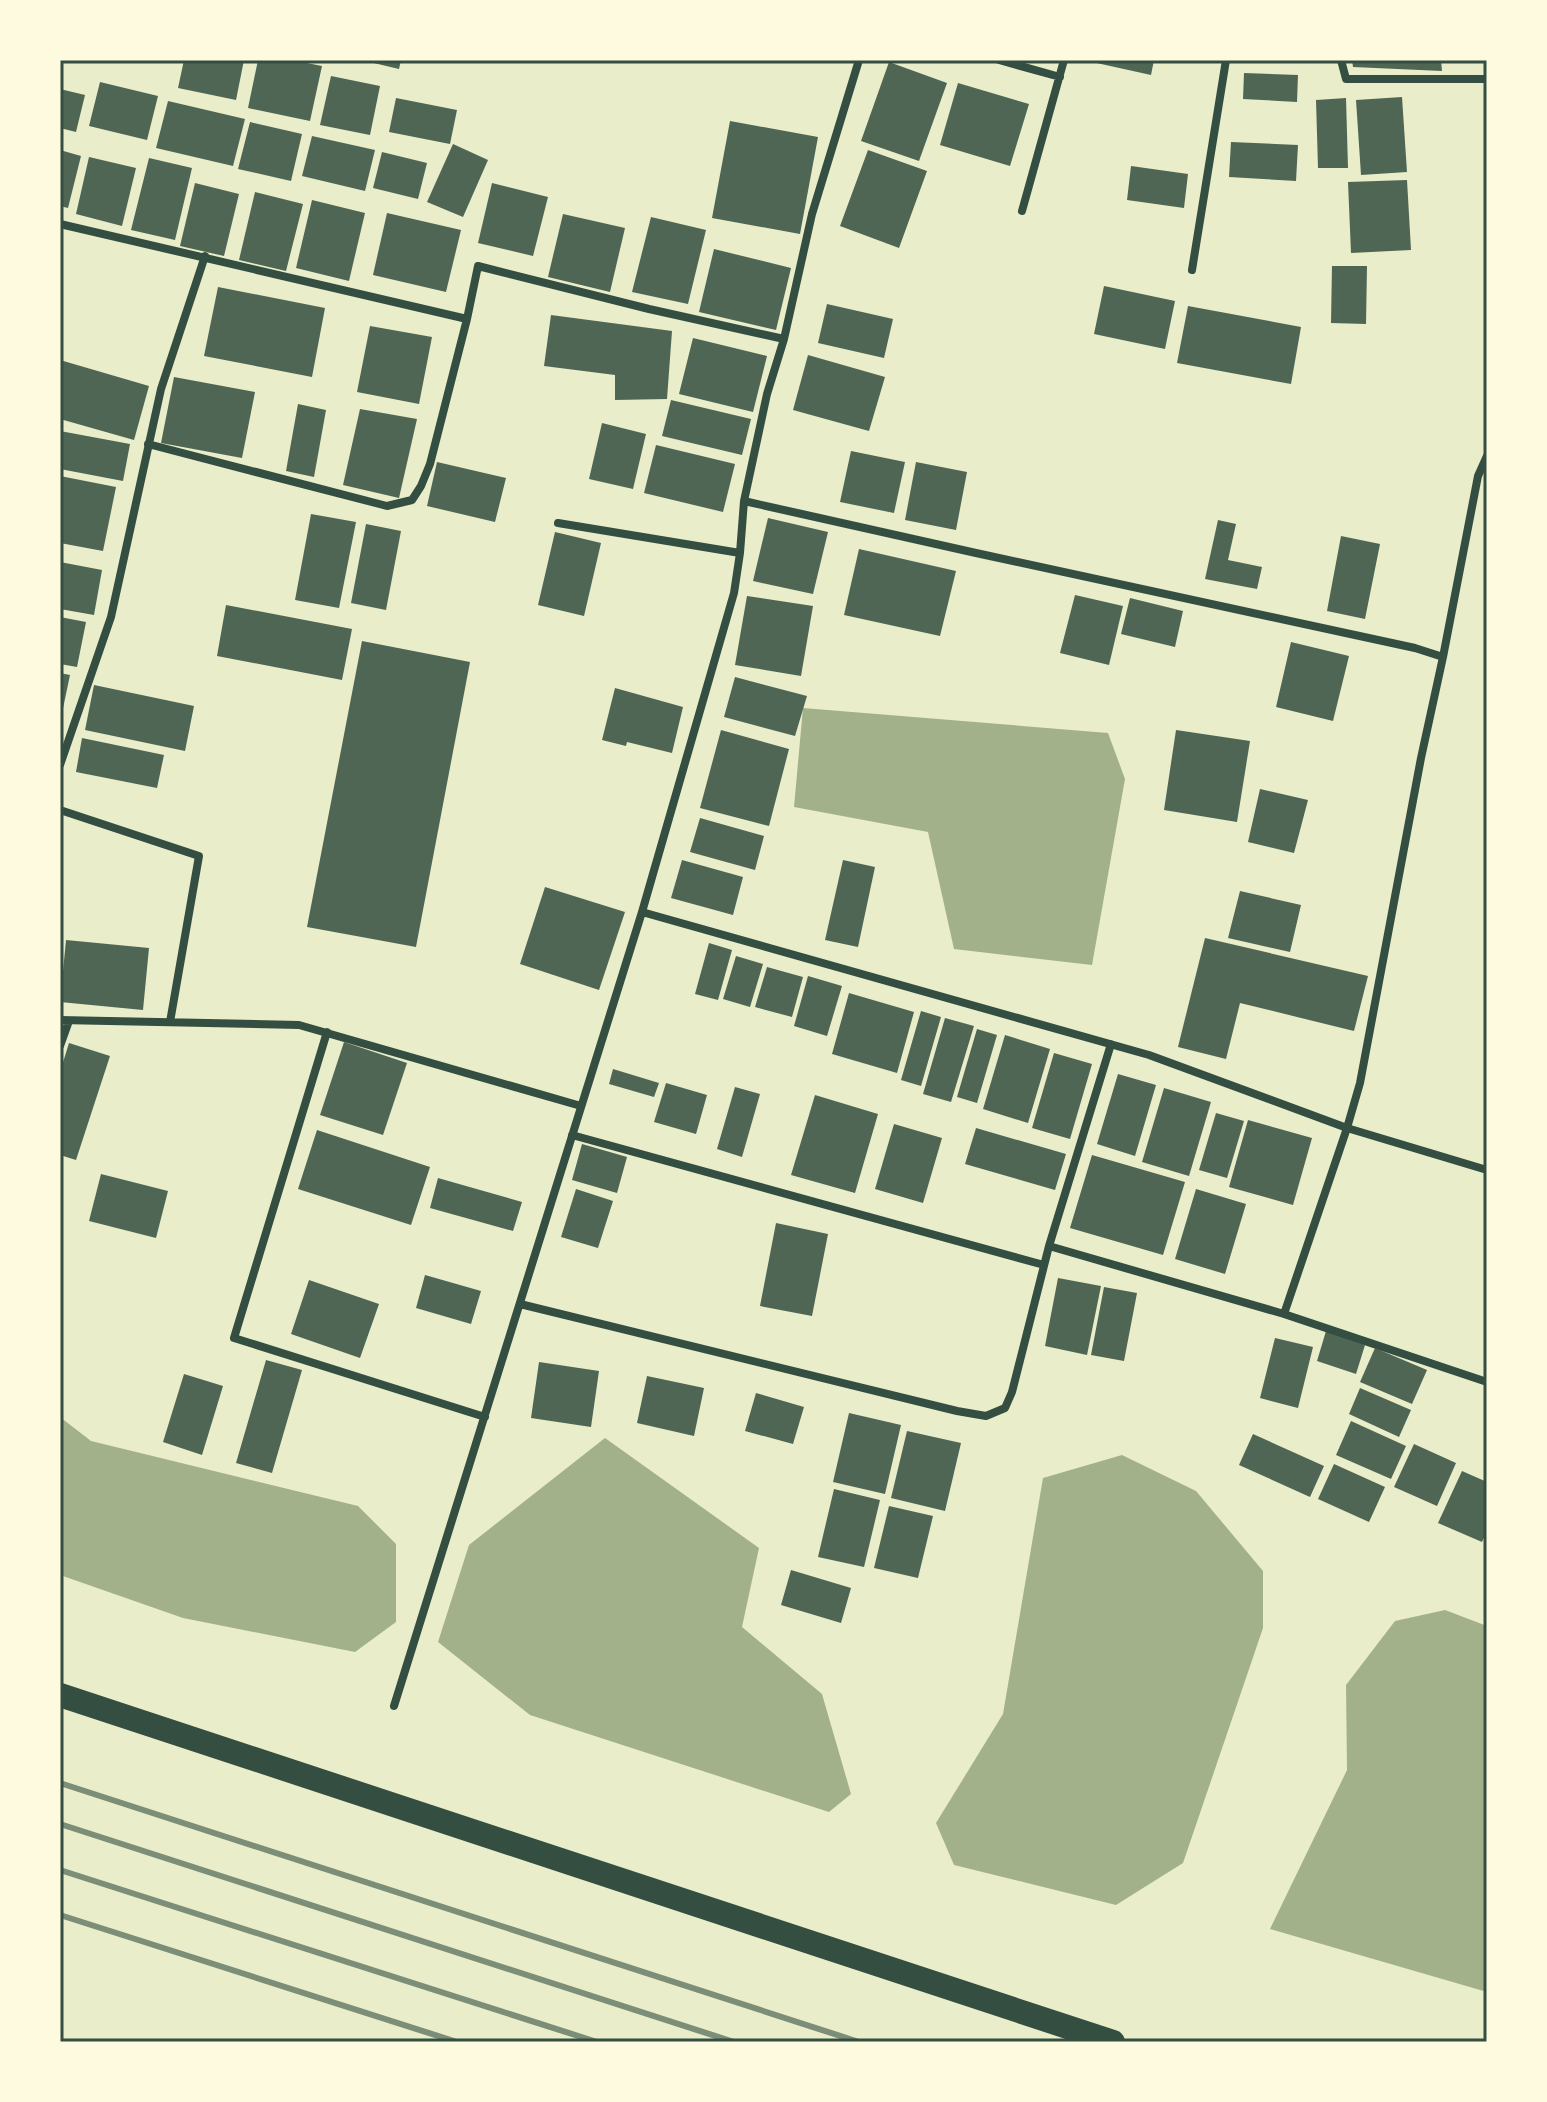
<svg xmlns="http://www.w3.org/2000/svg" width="1547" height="2102" font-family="Ubuntu,sans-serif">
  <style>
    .water { fill: #a3b18a }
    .building { fill: #4f6655 }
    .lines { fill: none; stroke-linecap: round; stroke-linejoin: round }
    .minor { stroke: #344e41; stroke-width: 8 }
    .motorway { stroke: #344e41; stroke-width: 24 }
    .rail { stroke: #7c8e77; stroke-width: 6 }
    .neatline { fill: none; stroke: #344e41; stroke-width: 3 }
  </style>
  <rect width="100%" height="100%" fill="#e9edc9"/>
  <!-- water -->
  <path class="water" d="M803,708l305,25 17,46 -33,186 -138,-16 -26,-117 -134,-25z
    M60,1417l31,24 267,65 38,38v78l-41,30 -172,-34 -123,-43z
    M605,1438l154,110 -17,79 80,67 29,100 -22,18 -299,-97 -92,-73 31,-97z
    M1122,1455l74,36 67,80v57l-80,235 -67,42 -162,-40 -18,-42 67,-109 40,-236z
    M1445,1610l42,16v366l-217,-63 77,-159 -1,-85 49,-64z"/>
  <!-- building -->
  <path class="building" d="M184,60h60l-8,40 -58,-12z
    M258,60h34l30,6 -12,55 -62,-13z
    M361,60h40l-2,9z
    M1083,60h71l-3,15z
    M1352,60h89l1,11 -89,-4z
    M889,62l58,21 -28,78 -58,-20z
    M1244,73l54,2 -1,27 -54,-3z
    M331,76l49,10 -10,49 -50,-10z
    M100,82l58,14 -11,44 -58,-14z
    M958,83l71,21 -19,62 -70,-21z
    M60,89l25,6 -9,37 -16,-4z
    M1402,97l5,75 -46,3 -5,-75z
    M396,98l61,12 -7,34 -61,-12z
    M1346,98l2,70h-30l-2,-68z
    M168,101l77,18 -12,47 -77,-18z
    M730,121l88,16 -18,97 -88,-16z
    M250,122l52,12 -11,47 -53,-12z
    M312,136l63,14 -10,41 -63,-15z
    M1231,142l67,3 -2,36 -67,-4z
    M453,144l35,16 -25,57 -36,-15z
    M60,150l21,6 -13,52 -8,-2z
    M868,150l59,21 -28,77 -59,-22z
    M382,152l45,11 -9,36 -45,-11z
    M89,157l47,11 -14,58 -46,-12z
    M149,158l43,10 -17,72 -44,-10z
    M1131,166l57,8 -4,34 -57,-8z
    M1407,180l4,70 -60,3 -3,-71z
    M195,183l44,11 -15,62 -44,-10z
    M492,183l56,14 -15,59 -55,-13z
    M255,192l48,12 -17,67 -47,-11z
    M312,200l53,13 -16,68 -53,-13z
    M387,213l74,17 -15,62 -73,-17z
    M563,214l62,14 -15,64 -62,-15z
    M651,217l55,13 -18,74 -56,-12z
    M714,249l77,19 -15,62 -77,-18z
    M1332,266h35l-1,58 -35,-1z
    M1104,286l71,15 -10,48 -71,-15z
    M218,287l107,21 -13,69 -108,-21z
    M827,304l66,15 -9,39 -66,-15z
    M1188,306l113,21 -10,57 -114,-21z
    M551,315l121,16 -5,68 -52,1v-25l-71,-9z
    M370,326l62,11 -13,67 -62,-12z
    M693,338l74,18 -14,56 -74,-18z
    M808,355l77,22 -16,54 -76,-21z
    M60,360l89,26 -15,54 -74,-21z
    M174,377l81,15 -13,66 -81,-15z
    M671,400l80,19 -9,36 -80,-19z
    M298,404l28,6 -12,67 -28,-6z
    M360,409l57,10 -18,79 -56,-13z
    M602,423l44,11 -13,55 -44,-10z
    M60,431l70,13 -7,37 -63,-12z
    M656,445l79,19 -12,48 -79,-19z
    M851,451l54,11 -11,51 -54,-11z
    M437,462l69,16 -11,44 -68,-16z
    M916,462l51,10 -11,58 -51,-10z
    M60,476l56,11 -13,64 -43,-8z
    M311,514l45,8 -17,86 -44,-8z
    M768,518l60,14 -15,62 -60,-13z
    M1218,520l18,4 -8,36 34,7 -5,22 -52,-10z
    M366,524l35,7 -15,79 -35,-7z
    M555,532l46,11 -17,73 -46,-11z
    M1341,536l39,8 -15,75 -38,-8z
    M859,549l97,22 -16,65 -96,-21z
    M60,562l42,8 -8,45 -34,-6z
    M1075,595l48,11 -14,59 -49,-12z
    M747,596l66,10 -12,70 -66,-11z
    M1130,598l53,13 -8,36 -54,-13z
    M226,605l126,24 -10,51 -125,-24z
    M60,617l26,5 -9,45 -17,-3z
    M362,641l108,21 -54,285 -109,-20z
    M1291,642l58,14 -16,65 -57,-14z
    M60,673l10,2 -9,43h-1z
    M735,677l72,19 -12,40 -71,-19z
    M94,685l100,21 -9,45 -100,-21z
    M615,688l68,19 -11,46 -45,-11 -1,4 -24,-6z
    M721,730l68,19 -20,77 -69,-18z
    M1176,730l74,11 -13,81 -73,-12z
    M82,738l82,17 -7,33 -81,-16z
    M1260,789l48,11 -14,53 -46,-11z
    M700,818l64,18 -9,34 -65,-18z
    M682,860l61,17 -10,38 -62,-17z
    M843,860l32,7 -17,80 -33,-7z
    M545,887l80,25 -26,78 -79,-26z
    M1240,891l61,14 -11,47 -62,-14z
    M1205,938l163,38 -14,55 -114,-28 -14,56 -48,-12z
    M66,940l83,8 -6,62 -83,-8z
    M709,943l23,7 -14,50 -23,-6z
    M736,956l27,8 -13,43 -27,-8z
    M767,967l36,10 -11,40 -37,-10z
    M808,976l34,10 -15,50 -33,-10z
    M849,993l65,19 -17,61 -65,-19z
    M921,1011l20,6 -20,69 -20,-6z
    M945,1018l29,8 -23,76 -28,-8z
    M977,1029l20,6 -20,68 -20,-6z
    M1005,1035l45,14 -22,74 -45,-14z
    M344,1042l63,21 -24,72 -63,-20z
    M69,1043l41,13 -34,104 -16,-5v-83z
    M1054,1053l38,11 -22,75 -38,-11z
    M613,1069l46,14 -5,14 -45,-13z
    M1118,1074l38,11 -21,71 -38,-12z
    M666,1083l41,12 -11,39 -42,-12z
    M735,1087l25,7 -18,63 -25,-8z
    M1164,1088l47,14 -22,74 -47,-14z
    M815,1095l63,19 -23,79 -64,-18z
    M1216,1113l28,8 -17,57 -28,-8z
    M1248,1120l64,18 -19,67 -64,-18z
    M894,1124l48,14 -19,65 -48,-14z
    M976,1128l90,26 -11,36 -90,-26z
    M317,1130l113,37 -19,58 -113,-36z
    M582,1144l45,13 -10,36 -45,-13z
    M1092,1155l93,27 -22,73 -93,-27z
    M101,1174l67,17 -12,47 -67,-17z
    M438,1178l84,24 -9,29 -83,-23z
    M576,1189l37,12 -15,47 -37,-11z
    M1196,1189l50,15 -21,70 -50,-15z
    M776,1223l52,11 -16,82 -52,-10z
    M425,1275l56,16 -10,33 -55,-16z
    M1058,1278l43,8 -14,69 -42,-9z
    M309,1280l70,24 -19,54 -69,-24z
    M1104,1287l33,6 -13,68 -33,-6z
    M1326,1331l39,14 -9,29 -39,-13z
    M1275,1338l38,9 -15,61 -38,-10z
    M1375,1348l52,22 -15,34 -52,-22z
    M266,1360l36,10 -30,103 -36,-10z
    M539,1362l60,9 -8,56 -60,-9z
    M184,1374l39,12 -21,69 -39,-13z
    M647,1376l57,12 -10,48 -57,-13z
    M1360,1388l51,22 -12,27 -50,-23z
    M756,1393l48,14 -11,37 -48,-13z
    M849,1413l52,12 -16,69 -52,-12z
    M1351,1421l55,25 -15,33 -55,-24z
    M907,1431l54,12 -16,68 -54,-13z
    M1253,1434l71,32 -14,31 -71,-32z
    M1414,1444l42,19 -19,43 -43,-19z
    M1334,1464l51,23 -16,35 -51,-23z
    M1462,1471l25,11v49l-5,11 -44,-19z
    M834,1489l46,11 -16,67 -46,-10z
    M889,1506l44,10 -15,62 -44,-10z
    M791,1570l60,18 -10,35 -60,-18z"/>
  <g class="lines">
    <!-- minor -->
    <path class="minor" d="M999,60l61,17
      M1341,60l5,19h141
      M1022,211l42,-151
      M60,224l407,95 11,-53 171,43 135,30
      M1192,270l34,-210
      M148,444l239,62 25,-6 9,-14 9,-22 37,-145
      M744,501l232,52 439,95 28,9 -22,101 -61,325 -13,45 -63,186 203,68
      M558,523l182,30
      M1443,657l35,-181 9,-20
      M60,765l51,-148 50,-228 44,-133
      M60,810l139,46 -29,166
      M642,912l507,143 198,73 140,42
      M60,1020l239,5 282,81
      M327,1032l-93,306 251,79
      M60,1046l9,-25
      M572,1135l472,130
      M1049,1246l235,68
      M520,1304l437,107 29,5 19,-8 7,-16 37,-146 62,-202
      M394,1706l248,-794 92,-319 6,-40 4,-52 23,-107 17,-55 28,-125 47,-154"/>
    <!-- motorway -->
    <path class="motorway" d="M60,1695l1053,347"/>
    <!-- rail -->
    <path class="rail" d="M60,1783l799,259
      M60,1824l674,218
      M60,1870l537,172
      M60,1915l397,127"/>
  </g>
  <!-- border -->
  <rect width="1547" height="2102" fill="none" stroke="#fefae0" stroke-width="124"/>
  <rect x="62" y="62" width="1423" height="1978" class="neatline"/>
</svg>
